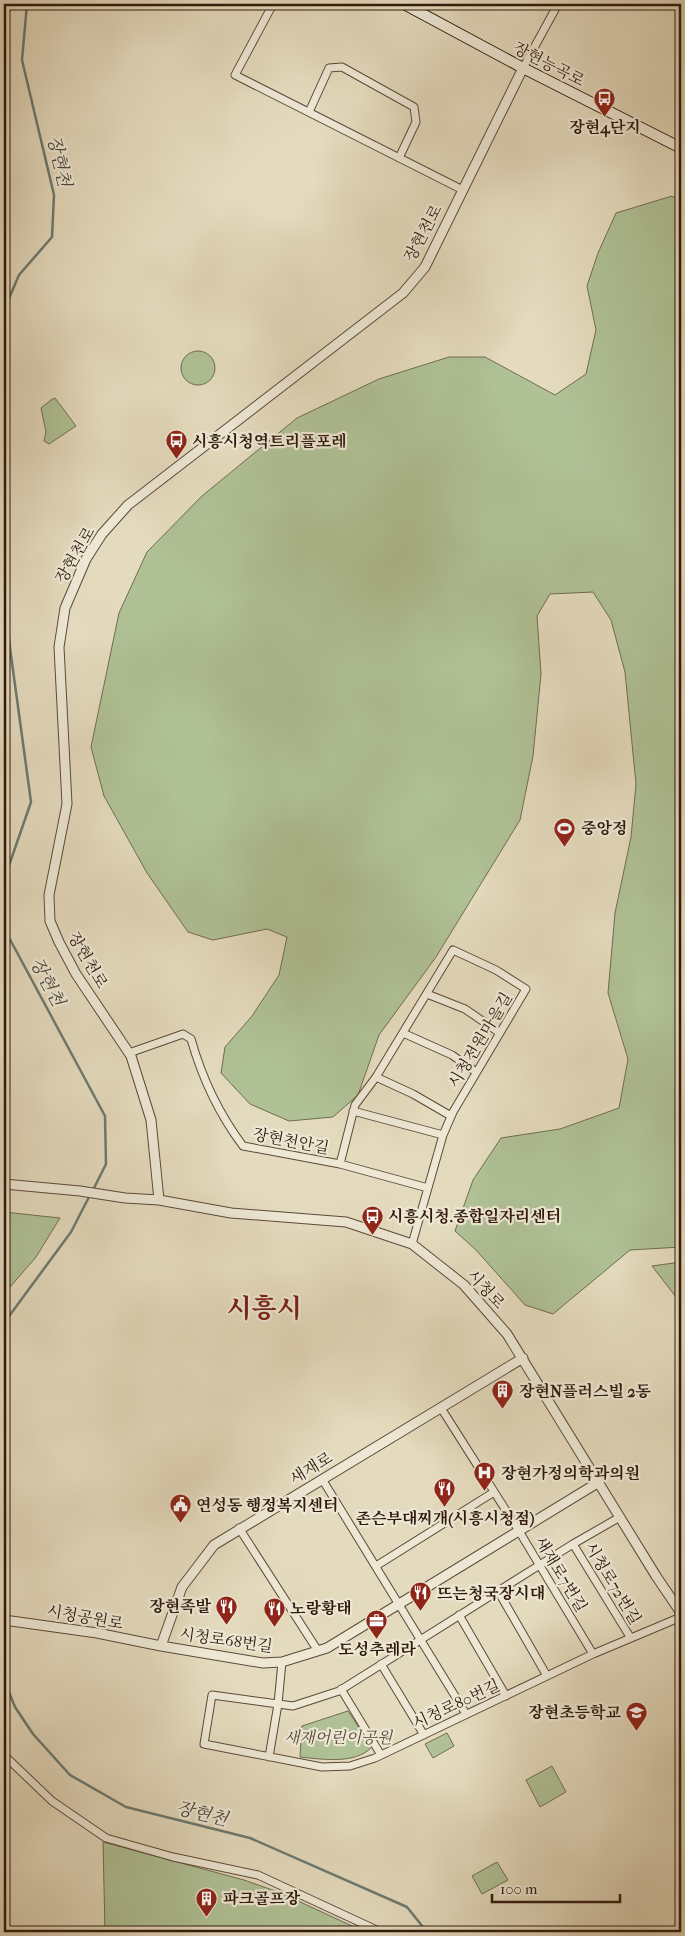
<svg xmlns="http://www.w3.org/2000/svg" width="685" height="1936" font-family="'IM FELL French Canon','Noto Serif KR',serif">
  <style>
    .green { fill: #afc195; stroke: #6f6d50 }
    .lines { fill: none; stroke-linecap: round; stroke-linejoin: round }
    .stream { stroke: #6c7a71; stroke-width: 2.5 }
    .minor-casing { stroke: #5c4938; stroke-width: 9 }
    .tertiary-casing { stroke: #5c4938; stroke-width: 11 }
    .secondary-casing { stroke: #2f190c; stroke-width: 12 }
    .primary-casing { stroke: #2f190c; stroke-width: 14 }
    .minor { stroke: #ede7d4; stroke-width: 7 }
    .tertiary { stroke: #ede7d4; stroke-width: 9 }
    .secondary { stroke: #ede7d4; stroke-width: 10 }
    .primary { stroke: #e2bd7e; stroke-width: 11 }
    .labels { text-anchor: middle; dominant-baseline: central; stroke-width: 4.5; stroke-linejoin: round; paint-order: stroke }
    .street-label { font-size: 16px; fill: #2f190c; stroke: #ede7d4 }
    .poi-label { font-size: 16px; font-weight: bold; fill: #2f190c; stroke: #ede7d4; text-anchor: start }
    .park-label { font-size: 16px; font-style: italic; fill: #554b35; stroke: #ede7d4 }
    .water-label { font-size: 18px; font-style: italic; fill: #4e493e; stroke: #ede7d4 }
    .town-label { font-size: 26px; font-weight: bold; fill: #7a1f14; stroke: #ede7d4 }
  </style>
  <rect width="100%" height="100%" fill="#e4dabd"/>
  <filter id="stains"><feTurbulence type="fractalNoise" baseFrequency=".004" numOctaves="4"/><feColorMatrix values="0 0 0 0 .2 0 0 0 0 .09 0 0 0 0 .02 0 0 0 .5 -.17"/></filter>
  <radialGradient id="worn" r=".72"><stop offset=".6" stop-color="#630" stop-opacity="0"/><stop offset="1" stop-color="#630" stop-opacity=".3"/></radialGradient>
  <!-- green -->
  <path class="green" d="M672,196l9,5v1046l-51,3 -77,64 -28,-9 -49,-55 -21,-19 18,-51 28,-42 59,-9 59,-21 9,-49 -20,-66 7,-80 16,-76 5,-53 -11,-112 -14,-52 -18,-28 -43,2 -13,22 4,58 -8,82 -13,64 -84,137 -57,78 -21,60 -25,22 -44,4 -39,-17 -29,-31 4,-26 27,-31 27,-41 8,-38 -20,-8 -54,11 -25,-8 -41,-59 -43,-77 -13,-49 28,-134 28,-61 55,-56 95,-78 82,-39 70,-22h36l70,38 31,-21 10,-44 -9,-44 11,-33 18,-40z
    M181 368a17 17 0 1 1 34 0a17 17 0 1 1-34 0Z
    M55,398l21,28 -27,18 -5,-3 2,-9 -5,-24 10,-8z
    M4,1212l56,6 -24,39 -32,37z
    M681,1262v32l-5,3 -24,-31z
    M348,1711l24,36c-17,18 -51,12 -72,10l2,-31z
    M447,1733l7,13 -21,12 -8,-14z
    M552,1766l14,26 -26,15 -14,-27z
    M103,1842l141,38 37,13 84,39h-260z
    M497,1862l11,18 -26,14 -10,-18z"/>
  <g class="lines">
    <!-- stream -->
    <path class="stream" d="M4,310l15,-35 33,-38 2,-42 -32,-135 5,-56
      M4,488l2,24 -2,35
      M4,588l6,60 21,154 -26,75 1,55 99,184 1,48 -13,26
      M4,1323l67,-91 19,-37
      M4,1680l11,27 18,27 37,41 56,32 124,31 157,69 20,25"/>
    <defs>
      <path id="minor" d="M273,4l-38,71 228,115
        M523,68l35,-64
        M309,112l20,-44 13,-1 72,40 2,15 -17,36
        M427,994l38,15 35,24
        M403,1033l49,22 24,17
        M129,1053l54,-19 8,5c11,39 28,75 52,107l97,18 88,24
        M376,1077l37,17 38,22
        M353,1111l90,24
        M340,1164l15,-59 21,-28 77,-127 43,20 30,19 -73,123 -10,23 -31,109
        M441,1408l78,123 74,123
        M322,1479l144,235
        M620,1517l-47,27 -234,147 -46,15 -81,-11 -8,49 118,23 28,-1 25,-8 218,-104 88,-37
        M239,1528l79,123
        M573,1544l57,93
        M376,1566l118,-74
        M498,1591l49,85
        M459,1615l47,81
        M381,1664l43,71
        M341,1689l40,66
        M4,1752l3,6 45,43 54,37 67,19 85,18 123,57
        M269,1757l9,-53 4,-42"/>
      <path id="tertiary" d="M4,1184l76,7 45,7 34,2 72,13 115,9 66,22 52,41 43,49 149,242 25,37
        M159,1200l-8,-80 -20,-64 -55,-82 -17,-32 -9,-21 -1,-26 18,-91 -8,-157 6,-39 21,-49 16,-25 26,-29 275,-212 22,-26 98,-199
        M4,1620l93,13 64,13 102,17 19,-1 45,-14 272,-166
        M161,1646l21,-59 32,-42 309,-187"/>
      <path id="secondary" d="M404,4l119,64 158,80"/>
      <path id="primary" d="M4,8l1,-4"/>
    </defs>
    <!-- minor casing -->
    <use href="#minor" class="minor-casing"/>
    <!-- tertiary casing -->
    <use href="#tertiary" class="tertiary-casing"/>
    <!-- secondary casing -->
    <use href="#secondary" class="secondary-casing"/>
    <!-- primary casing -->
    <use href="#primary" class="primary-casing"/>
    <!-- minor -->
    <use href="#minor" class="minor"/>
    <!-- tertiary -->
    <use href="#tertiary" class="tertiary"/>
    <!-- secondary -->
    <use href="#secondary" class="secondary"/>
    <!-- primary -->
    <use href="#primary" class="primary"/>
  </g>
  <!-- icons -->
  <defs>
    <symbol id="bus-pin" viewBox="-11 -11 22 30"><path d="M0 17L-7.5 6A9.5 9.5 0 1 1 7.5 6Z" fill="#8f2418" stroke="#ede7d4"/><path d="M-5-6H5V4H4V6H2V4H-2V6H-4V4H-5ZM-3.5-4V0h7V-4ZM-3.5 1.2v1.5H-2V1.2ZM2 1.2v1.5H3.5V1.2Z" fill="#fff"/></symbol>
    <symbol id="stadium-pin" viewBox="-11 -11 22 30"><path d="M0 17L-7.5 6A9.5 9.5 0 1 1 7.5 6Z" fill="#8f2418" stroke="#ede7d4"/><path d="M0-5a6.5 5 0 1 0 0 10a6.5 5 0 1 0 0-10ZM-3.5-1.8h7v3.6h-7Z" fill="#fff"/></symbol>
    <symbol id="building-pin" viewBox="-11 -11 22 30"><path d="M0 17L-7.5 6A9.5 9.5 0 1 1 7.5 6Z" fill="#8f2418" stroke="#ede7d4"/><path d="M-4-6H4V6H1V3H-1V6H-4ZM-2.5-4.3h1.7v1.8h-1.7ZM.8-4.3h1.7v1.8H.8ZM-2.5-1h1.7V.8h-1.7ZM.8-1h1.7V.8H.8Z" fill="#fff"/></symbol>
    <symbol id="hospital-pin" viewBox="-11 -11 22 30"><path d="M0 17L-7.5 6A9.5 9.5 0 1 1 7.5 6Z" fill="#8f2418" stroke="#ede7d4"/><path d="M-5-5h3v3.5h4V-5h3V5h-3V1.5h-4V5h-3Z" fill="#fff"/></symbol>
    <symbol id="restaurant-pin" viewBox="-11 -11 22 30"><path d="M0 17L-7.5 6A9.5 9.5 0 1 1 7.5 6Z" fill="#8f2418" stroke="#ede7d4"/><path d="M-5-6h1v4h1v-4h1v4h1v-4h1v5L-1.5 .5V6h-2V.5L-5-1ZM5-6V6H3V1.5H1.5Q1.5-4 5-6Z" fill="#fff"/></symbol>
    <symbol id="civic-pin" viewBox="-11 -11 22 30"><path d="M0 17L-7.5 6A9.5 9.5 0 1 1 7.5 6Z" fill="#8f2418" stroke="#ede7d4"/><path d="M-.6-6.5H3V-4.5H.6V-3L4-1V1h2V6H-6V1h2V-1L-.6-3ZM-1.2 2.5V6h2.4V2.5Z" fill="#fff"/></symbol>
    <symbol id="office-pin" viewBox="-11 -11 22 30"><path d="M0 17L-7.5 6A9.5 9.5 0 1 1 7.5 6Z" fill="#8f2418" stroke="#ede7d4"/><path d="M-6-3h4V-5.5h4V-3h4V5H-6ZM-1-4.5V-3h2v-1.5ZM-6 0V1H6V0Z" fill="#fff"/></symbol>
    <symbol id="school-pin" viewBox="-11 -11 22 30"><path d="M0 17L-7.5 6A9.5 9.5 0 1 1 7.5 6Z" fill="#8f2418" stroke="#ede7d4"/><path d="M0-5L7-2L0 1L-7-2ZM-4 1L0 2.5L4 1V4Q0 6-4 4Z" fill="#fff"/></symbol>
  </defs>
  <g fill-rule="evenodd">
    <use href="#bus-pin" x="592" y="86" width="25" height="34"/>
    <use href="#bus-pin" x="164" y="428" width="25" height="34"/>
    <use href="#stadium-pin" x="552" y="816" width="25" height="34"/>
    <use href="#bus-pin" x="360" y="1204" width="25" height="34"/>
    <use href="#building-pin" x="490" y="1378" width="25" height="34"/>
    <use href="#hospital-pin" x="472" y="1460" width="25" height="34"/>
    <use href="#restaurant-pin" x="432" y="1476" width="25" height="34"/>
    <use href="#civic-pin" x="168" y="1492" width="25" height="34"/>
    <use href="#restaurant-pin" x="408" y="1580" width="25" height="34"/>
    <use href="#restaurant-pin" x="214" y="1594" width="25" height="34"/>
    <use href="#restaurant-pin" x="262" y="1596" width="25" height="34"/>
    <use href="#office-pin" x="364" y="1608" width="25" height="34"/>
    <use href="#school-pin" x="624" y="1700" width="25" height="34"/>
    <use href="#building-pin" x="194" y="1886" width="25" height="34"/>
  </g>
  <g class="labels">
    <!-- street labels -->
    <g class="street-label">
      <text transform="translate(549 64) rotate(27)">장현능곡로</text>
      <text transform="translate(423 233) rotate(-62)">장현천로</text>
      <text transform="translate(75 555) rotate(-60)">장현천로</text>
      <text transform="translate(88 960) rotate(60)">장현천로</text>
      <text transform="translate(480 1040) rotate(-59)">시청전원마을길</text>
      <text transform="translate(291 1141) rotate(11)">장현천안길</text>
      <text transform="translate(486 1289) rotate(47)">시청로</text>
      <text transform="translate(311 1468) rotate(-31)">새재로</text>
      <text transform="translate(561 1574) rotate(59)">새재로7번길</text>
      <text transform="translate(613 1583) rotate(59)">시청로72번길</text>
      <text transform="translate(85 1617) rotate(10)">시청공원로</text>
      <text transform="translate(226 1640) rotate(8)">시청로68번길</text>
      <text transform="translate(456 1704) rotate(-25)">시청로80번길</text>
    </g>
    <!-- poi labels -->
    <g class="poi-label">
      <text x="605" y="127" text-anchor="middle">장현4단지</text>
      <text x="192" y="441">시흥시청역트리플포레</text>
      <text x="581" y="828">중앙정</text>
      <text x="388" y="1216">시흥시청.종합일자리센터</text>
      <text x="519" y="1391">장현N플러스빌 2동</text>
      <text x="501" y="1473">장현가정의학과의원</text>
      <text x="196" y="1505">연성동 행정복지센터</text>
      <text x="445" y="1518" text-anchor="middle">존슨부대찌개(시흥시청점)</text>
      <text x="437" y="1593">뜨는청국장시대</text>
      <text x="211" y="1606" text-anchor="end">장현족발</text>
      <text x="290" y="1608">노랑황태</text>
      <text x="377" y="1649" text-anchor="middle">도성추레라</text>
      <text x="621" y="1712" text-anchor="end">장현초등학교</text>
      <text x="223" y="1898">파크골프장</text>
    </g>
    <!-- park labels -->
    <g class="park-label">
      <text x="338" y="1737">새재어린이공원</text>
    </g>
    <!-- water labels -->
    <g class="water-label">
      <text transform="translate(59 161) rotate(77)">장현천</text>
      <text transform="translate(47 982) rotate(62)">장현천</text>
      <text transform="translate(202 1814) rotate(14)">장현천</text>
    </g>
    <!-- town labels -->
    <g class="town-label">
      <text x="264" y="1308">시흥시</text>
    </g>
  </g>
  <!-- margin -->
  <rect width="685" height="1936" fill="none" stroke="#e4dabd" stroke-width="20"/>
  <rect x="5" y="5" width="675" height="1926" fill="none" stroke="#2f190c" stroke-width="2.5"/>
  <rect x="10" y="10" width="665" height="1916" fill="none" stroke="#2f190c"/>
  <!-- scale -->
  <path d="M492 1894v8h128v-8" fill="none" stroke="#2f190c" stroke-width="2.5"/>
  <text x="500" y="1894" font-size="15" fill="#2f190c" stroke="#ede7d4" stroke-width="4" paint-order="stroke">100 m</text>
  <rect width="100%" height="100%" filter="url(#stains)"/>
  <rect width="100%" height="100%" fill="url(#worn)"/>
</svg>
